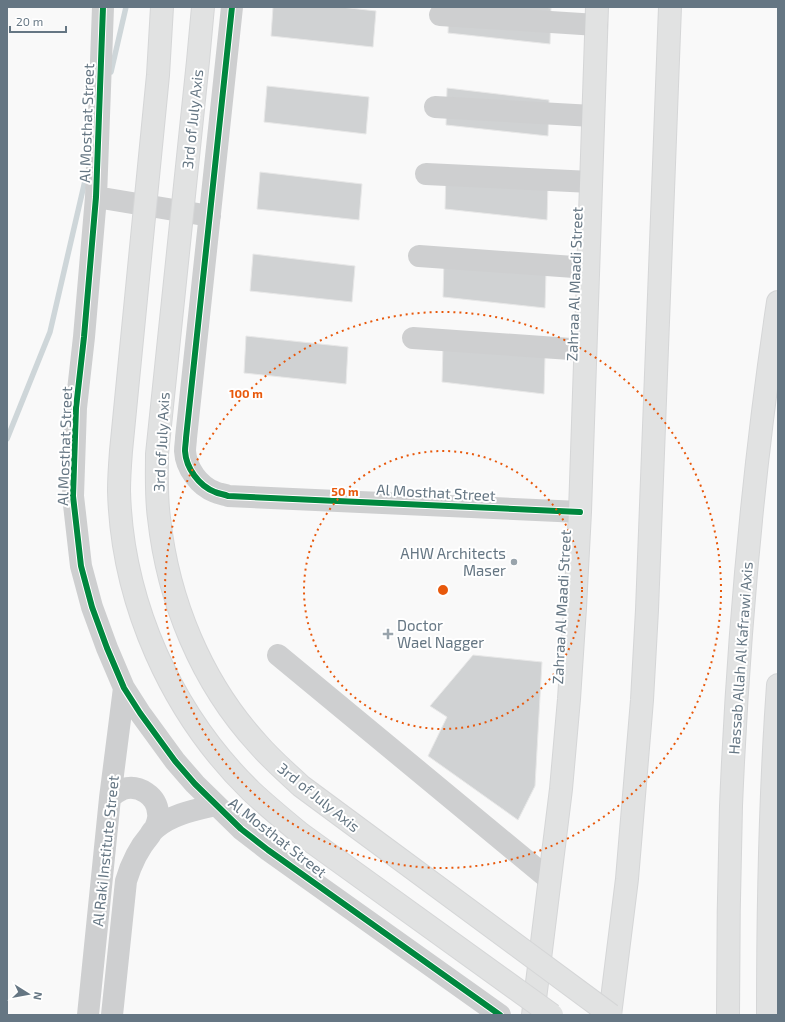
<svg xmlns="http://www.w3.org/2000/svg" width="785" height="1022" font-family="'Exo 2',sans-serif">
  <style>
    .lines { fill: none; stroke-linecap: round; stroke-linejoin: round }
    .stream { stroke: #ced6d9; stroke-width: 5.5 }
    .building { fill: #d0d2d3; stroke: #e8e8e8 }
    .major-casing { stroke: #d5d6d7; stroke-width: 24 }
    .minor { stroke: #cecfd0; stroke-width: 22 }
    .major { stroke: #e1e2e2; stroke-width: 22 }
    .major-bridge-casing { stroke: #d5d6d7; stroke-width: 24; stroke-linecap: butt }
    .major-bridge { stroke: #e1e2e2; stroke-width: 22 }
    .cycleway-casing { stroke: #fff; stroke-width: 8 }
    .cycleway { stroke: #00873e; stroke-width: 6 }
    .ring { fill: none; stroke: #e8590c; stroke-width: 2; stroke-dasharray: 2 4 }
    .poi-dot { fill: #99a4ac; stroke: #fff; stroke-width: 1.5 }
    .labels { text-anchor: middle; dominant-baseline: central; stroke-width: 4; stroke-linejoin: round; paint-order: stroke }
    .street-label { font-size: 15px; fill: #657683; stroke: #fff }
    .poi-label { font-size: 15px; fill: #657683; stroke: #fff; text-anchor: end }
    .centre { fill: #e8590c; stroke: #fff; stroke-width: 2 }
    .ring-label { font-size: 12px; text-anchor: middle; font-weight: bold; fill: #e8590c; stroke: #fff; stroke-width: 4; stroke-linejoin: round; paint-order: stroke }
  </style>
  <rect width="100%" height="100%" fill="#f9f9f9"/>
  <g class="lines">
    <!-- stream -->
    <path class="stream" d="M111,72l15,-65
      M7,439l43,-107 37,-160"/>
  </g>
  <!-- building -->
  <path class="building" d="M273,7h68l35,4 -3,36 -102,-11z
    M449,7h95l7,1 -1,36 -102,-11z
    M267,86l102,11 -3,37 -102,-12z
    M447,88l102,12 -1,36 -102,-11z
    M260,172l102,12 -3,36 -102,-11z
    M446,172l102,11 -1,37 -102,-11z
    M253,254l102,12 -3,36 -102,-11z
    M444,260l102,12 -1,36 -102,-11z
    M246,336l102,11 -2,37 -102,-11z
    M443,346l102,11 -1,37 -102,-12z
    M473,655l69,7 -7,124 -17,34 -90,-64 19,-39 -17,-11z"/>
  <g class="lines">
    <defs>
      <path id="major" d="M533,1015l28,-226 8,-90 6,-91 5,-96 17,-505
        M610,1015l17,-136 15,-179 5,-90 23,-603
        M728,1015c0,-70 1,-139 3,-209 7,-169 22,-337 47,-504
        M768,1015c0,-110 2,-220 10,-330"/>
    </defs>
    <!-- major casing -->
    <use href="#major" class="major-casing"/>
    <!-- minor -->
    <path class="minor" d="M103,7l-7,190 -12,140 -8,71 -3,88 8,70 11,41 15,41 17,40 16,25 35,48 20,23 46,45 27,21 232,165
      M232,7l-46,431c0,4 -1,8 -1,13 1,17 14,35 30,41 4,2 9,2 13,4l352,16
      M440,15l157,10
      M435,107l158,9
      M426,174l165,8
      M96,197l114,19
      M419,256l169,12
      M413,338l172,12
      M278,655l272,225
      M110,798c4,-4 8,-7 13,-9 16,-5 34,7 35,24 1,5 -1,10 -3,15
      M88,1015l22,-217 14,-110
      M112,1015l14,-134c5,-17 12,-32 24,-46 1,-2 3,-5 6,-7 16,-14 39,-18 60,-23"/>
    <!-- major -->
    <use href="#major" class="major"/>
    <defs>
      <path id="major-bridge" d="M162,7l-4,68 -37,376c-1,13 -2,27 -2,40 3,111 52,222 132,300 16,15 33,29 50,43l251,181
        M203,7l-5,54 -41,393c0,22 -1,43 2,64 9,82 42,164 99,226 13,15 28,28 43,42l310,229"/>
    </defs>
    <!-- major-bridge casing -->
    <use href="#major-bridge" class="major-bridge-casing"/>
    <!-- major-bridge -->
    <use href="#major-bridge" class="major-bridge"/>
    <defs>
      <path id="cycleway" d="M103,7l-7,190 -12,140 -8,71 -3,88 8,70 11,41 15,41 17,40 16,25 35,48 20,23 46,45 27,21 232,165
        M232,7l-46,431c0,4 -1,8 -1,13 1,17 14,35 30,41 4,2 9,2 13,4l352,16"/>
    </defs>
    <!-- cycleway casing -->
    <use href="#cycleway" class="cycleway-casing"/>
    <!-- cycleway -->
    <use href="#cycleway" class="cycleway"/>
  </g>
  <!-- distance rings -->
  <g class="ring">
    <circle cx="443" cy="590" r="139"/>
    <circle cx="443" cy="590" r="278"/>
  </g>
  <!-- markers -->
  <g class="poi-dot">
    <circle cx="514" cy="562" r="4"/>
    <path d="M386 628h4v4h4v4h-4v4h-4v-4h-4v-4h4z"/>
  </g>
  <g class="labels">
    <!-- street labels -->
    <g class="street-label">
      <text transform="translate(192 119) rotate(-84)">3rd of July Axis</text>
      <text transform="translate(86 123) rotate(-88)">Al Mosthat Street</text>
      <text transform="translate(574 284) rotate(-88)">Zahraa Al Maadi Street</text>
      <text transform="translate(161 442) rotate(-87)">3rd of July Axis</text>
      <text transform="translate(64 446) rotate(-88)">Al Mosthat Street</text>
      <text transform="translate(436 492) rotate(3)">Al Mosthat Street</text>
      <text transform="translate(561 607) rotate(-87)">Zahraa Al Maadi Street</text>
      <text transform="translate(740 658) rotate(-86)">Hassab Allah Al Kafrawi Axis</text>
      <text transform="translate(319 797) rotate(39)">3rd of July Axis</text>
      <text transform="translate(278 837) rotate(38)">Al Mosthat Street</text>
      <text transform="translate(105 851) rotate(-84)">Al Raki Institute Street</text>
    </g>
    <!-- poi labels -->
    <g class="poi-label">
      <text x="506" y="553">AHW Architects<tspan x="506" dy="17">Maser</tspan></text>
      <text x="397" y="625" text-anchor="start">Doctor<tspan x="397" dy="17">Wael Nagger</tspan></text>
    </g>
  </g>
  <circle cx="443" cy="590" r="6" class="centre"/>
  <g class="ring-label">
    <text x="246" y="398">100 m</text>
    <text x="345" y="496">50 m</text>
  </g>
  <!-- border -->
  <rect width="785" height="1022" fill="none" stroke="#657683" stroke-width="16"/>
  <!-- north arrow -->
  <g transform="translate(28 994) rotate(101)" stroke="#ffffff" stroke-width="3" paint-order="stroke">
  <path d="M0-3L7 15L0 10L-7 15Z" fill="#657683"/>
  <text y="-6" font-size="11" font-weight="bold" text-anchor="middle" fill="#657683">N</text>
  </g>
  <!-- scale -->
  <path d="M10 26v6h56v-6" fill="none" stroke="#657683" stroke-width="2"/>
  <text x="16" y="26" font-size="12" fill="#657683" stroke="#ffffff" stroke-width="3" paint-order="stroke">20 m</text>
</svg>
